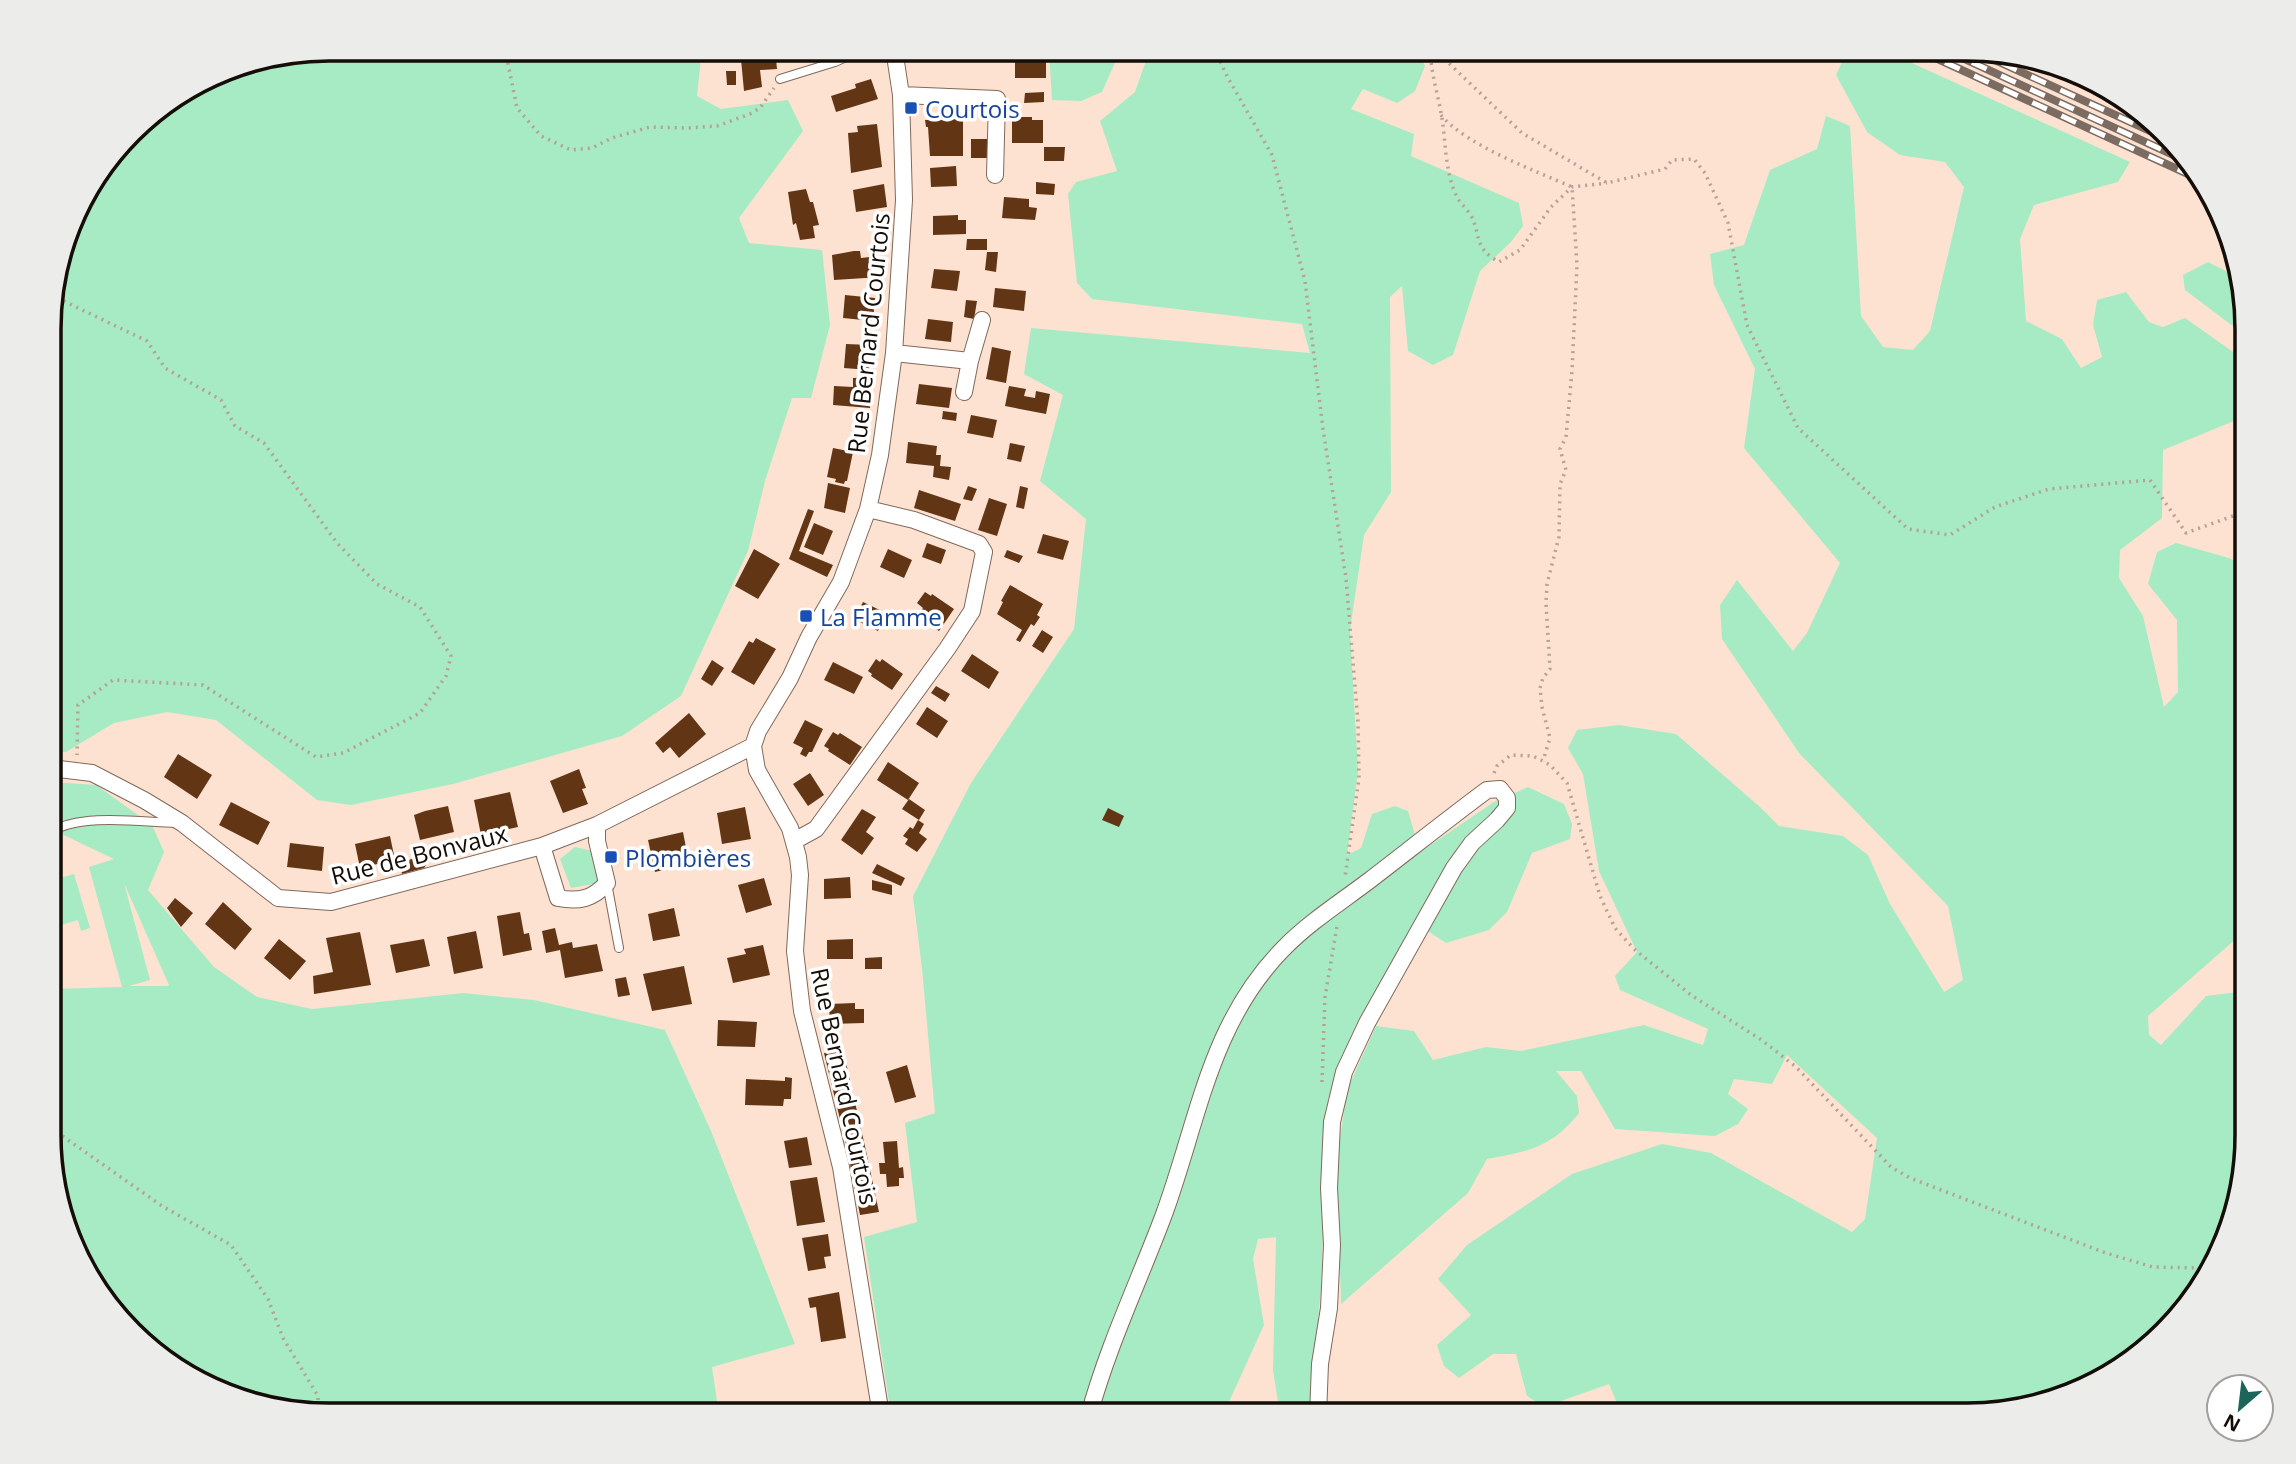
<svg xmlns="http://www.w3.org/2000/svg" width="2296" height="1464" font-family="'Open Sans',sans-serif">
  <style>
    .green { fill: #a6ebc3; fill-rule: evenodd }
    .building { fill: #623615 }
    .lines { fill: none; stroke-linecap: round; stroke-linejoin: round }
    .lane-casing { stroke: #81695a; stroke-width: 10 }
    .street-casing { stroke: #81695a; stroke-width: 18 }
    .path { stroke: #b6a193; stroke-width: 3.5; stroke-dasharray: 2 5; stroke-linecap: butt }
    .lane { stroke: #fff; stroke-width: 8 }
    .street { stroke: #fff; stroke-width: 16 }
    .rail-casing { stroke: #7b6b60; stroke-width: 8 }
    .rail { stroke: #fff; stroke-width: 5; stroke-dasharray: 16; stroke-linecap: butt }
    .transit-dot { fill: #1a4fb4; stroke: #fff; stroke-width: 2.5 }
    .labels { text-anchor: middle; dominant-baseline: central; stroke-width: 7; stroke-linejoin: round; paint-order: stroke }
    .transit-label { font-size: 24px; fill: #164399; stroke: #fff; text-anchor: start }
    .street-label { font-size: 24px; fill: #150d07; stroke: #fff }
    .rim { fill: none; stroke: #150d07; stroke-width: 3.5 }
  </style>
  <rect width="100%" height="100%" fill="#fde2d1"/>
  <!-- green -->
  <path class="green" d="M330,49h372l-5,47 24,13 67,-9 15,31 -64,87 10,25 73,7 8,75 -19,73h-19l-27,83 -17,70 -67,145 -59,40 -169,48 -102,21 -34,-5 -101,-80 -49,-8 -53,11 -48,29 -15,1v-460l27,-88 66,-86 79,-49z
    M1049,49h72l-19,43 -21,9 -29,-1z
    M1150,49h267l8,17 -10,25 -18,12 -34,-14 -12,20 63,25 -3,22 108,47 4,23 -12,16 -31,29 -27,84 -20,10 -25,-14 -6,-65 -12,11 1,195 -27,43 -14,95 8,141 -11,84 14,-7 11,-34 23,-8 13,5 12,41 74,-50 34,-15 36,17 8,20 -2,15 -38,14 -25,59 -18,18 -43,13 -32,-21 -57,105 -29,72 -7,189 -12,127h-29l-7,-45 3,-133 -18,2 -5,20 11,66 -41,90h-332l-27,-178 53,-15 -12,-99 30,-10 -13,-145 -9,-72 58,-113 103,-154 12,-110 -46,-38 23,-86 -39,-21 7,-46 279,25 -8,-29 -210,-25 -15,-16 -9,-89 8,-12 41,-11 -17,-50 35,-29z
    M1848,49h33l249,113 -12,20 -84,23 -14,34 6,82 36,18 19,29 21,-11 -9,-32 4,-25 29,-8 23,30 14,5 22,-9 58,41 3,12v26l-12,24 -71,29 -1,68 -42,32 -1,28 24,38 21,91 14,-15 -1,-72 -29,-36 9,-32 19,-9 53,15 17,8v321l-8,50 -90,79 1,19 12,10 45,-49 40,-5v161l-14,72 -32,66 -94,88 -122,36 -373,1 8,-7 -10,-24 -65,23 -17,-11 -11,-42h-23l-34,24 -15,-12 -7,-21 34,-30 -33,-36 29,-34 105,-71 90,-30 49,9 141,79 13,-13 12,-81 -90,-83 -15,29 -38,-5 -6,15 20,15 -10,15 -23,12 -100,-7 -34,-58h-25l21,25 2,17c-28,35 -50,38 -92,46l-19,34 -127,111 -4,-144 10,-70 29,-64 38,5 19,29 53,-13 35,4 123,-26 59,20 5,-16 -88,-39 -5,-14 22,-24 -38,-81 -16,-97 -15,-26 9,-18 42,-5 57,9 84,73 19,19 64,10 25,19 22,49 54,88 19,-12 -15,-74 -149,-153 -77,-114 -2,-34 17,-25 56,71 14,-18 33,-70 -96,-115 11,-79 -41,-84 -4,-31 34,-9 26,-75 47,-21 9,-33 24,10 11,190 22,31 30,3 17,-19 34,-144 -19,-25 -45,-7 -33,-23 -31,-57z
    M2018,57l38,7 66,32 15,16z
    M2208,262l28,14 10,36v24l-61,-46 -2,-15z
    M51,782l45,3 56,40 12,27 -16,38 66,77 43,30 55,12 151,-16 71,7 131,30 46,101 84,213 -83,23 7,48h-390l-72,-10 -83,-37 -78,-78 -45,-119v-182l71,-2 -33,-120 25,-8 -63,-30zM124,883l45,102 -1,1h-39l21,-6z
    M575,847l18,4 6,28 -6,5 -22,4 -11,-29z
    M74,874l16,54 -9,3 -3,-11 -27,8v-26l7,-2 -6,-20z"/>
  <!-- building -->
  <path class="building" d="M740,49h35l2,20 -17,1 2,17 -18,4z
    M1020,49h14l1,11 11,1v17h-31v-26h5z
    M726,71h10v14h-9z
    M871,79l7,20 -42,13 -5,-16 25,-8 -1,-4z
    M1044,92v10l-20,1 1,-10z
    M1012,117h20v3h11v23h-31z
    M963,119v37h-33l-2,-29h-2l-1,-7z
    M877,124l5,43 -31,6 -3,-40 10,-1 -1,-6z
    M971,139h18v19h-18z
    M1044,147h21l-1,14h-20z
    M956,166l1,20 -26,1 -1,-19z
    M1036,182l19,2 -1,11 -18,-1z
    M884,184l3,23 -31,5 -3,-22z
    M806,189l4,13h3l6,23 -6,1 2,12 -15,2 -4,-17 -3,2 -5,-33z
    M1004,197l25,2v8l8,1 -2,12 -33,-2z
    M958,215v5h8v14l-33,1v-19z
    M967,239h20v11h-21z
    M854,251h6l1,7 18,-2 2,21 -47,3 -2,-25z
    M987,252h11l-2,20 -11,-2z
    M934,269l26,2 -3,20 -26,-3z
    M995,288l31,3 -2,20 -31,-4z
    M845,295l30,3 -2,23 -30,-3z
    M966,300l11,1 -3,18 -10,-2z
    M928,319l25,3 -2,20 -26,-3z
    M846,344l24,1 -1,25 -25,-2z
    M992,347l19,4 -5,32 -20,-4z
    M872,377l-2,31 -37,-3 1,-19 19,1v-9z
    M919,384l33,4 -3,20 -33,-4z
    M1009,386l17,3 -2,7 11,2 1,-7 14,3 -4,20 -41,-8z
    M943,411l14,2 -1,8 -14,-2z
    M971,415l26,5 -4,18 -26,-5z
    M908,442l29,4 -1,9h5l-1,11 11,1 -2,13 -16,-3 1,-11 -28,-3z
    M1010,443l15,3 -4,16 -14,-3z
    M833,448l20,4 -6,29h-2l-1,3 -9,-2 1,-3 -9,-2z
    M828,483l22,5 -5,25 -21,-5z
    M968,486l9,3 -5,12 -9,-2z
    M1020,486l8,2 -4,21 -8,-2z
    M919,490l42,14 -6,17 -41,-13z
    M989,498l18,6 -10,32 -19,-6z
    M808,509l6,2 -15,40 34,14 -6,12 -38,-18z
    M814,523l19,8 -10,24 -19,-8z
    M1043,534l26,7 -6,19 -26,-7z
    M927,543l19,7 -5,14 -19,-7z
    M754,549l26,15 -22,35 -23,-13z
    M888,549l24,11 -8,18 -24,-11z
    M1007,550l16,6 -4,7 -15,-6z
    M1010,585l33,19 -6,11 3,2 -6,9 -3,-2 -11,18 -4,-2 6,-10 -25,-16 6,-12 -2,-1z
    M925,592l6,4 1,-2 22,15 -15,22 -22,-15 6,-8 -6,-5z
    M863,602l23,11 -8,18 -24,-12z
    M1042,630l11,7 -10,16 -11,-7z
    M756,638l20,11 -22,36 -23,-13 18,-31 4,2z
    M972,654l27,18 -10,17 -28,-18z
    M876,659l4,3 2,-3 21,15 -11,16 -21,-14 1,-2 -4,-3z
    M712,660l12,8 -12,18 -11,-7z
    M833,662l30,15 -9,17 -30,-14z
    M936,686l14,8 -5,8 -14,-9z
    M927,707l21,14 -11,17 -21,-14z
    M689,713l17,21 -27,24 -9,-11 -7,6 -8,-10z
    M805,720l18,9 -11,23h-3l-3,5 -6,-3 3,-6 -10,-5z
    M833,732l5,3 2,-2 22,14 -12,18 -22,-14 1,-2 -5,-3z
    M178,754l34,21 -15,24 -33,-22z
    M888,762l31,21 -11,17 -31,-20z
    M579,769l7,19 -4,1 6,15 -25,9 -13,-32z
    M810,773l14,22 -16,11 -15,-22z
    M510,792l8,35 -37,8 -7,-35z
    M909,799l16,11 -6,10 -17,-11z
    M231,802l39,20 -12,23 -39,-20z
    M448,806l6,26 -34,8 -6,-25 11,-4z
    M745,807l6,32 -29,5 -5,-31z
    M1108,808l16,8 -5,11 -17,-7z
    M862,809l14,8 -10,15 8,6 -12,17 -21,-15z
    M918,820l6,4 -5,9 8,6 -10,13 -12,-8 3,-5 -5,-3 7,-9 3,2z
    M683,832l5,26 -23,5 2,6 -12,3 -7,-32z
    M390,836l5,24 -35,8 -5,-24z
    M290,843l34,4 -2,24 -35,-4z
    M429,853l1,7 -6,8 -22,6 -2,-11z
    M877,864l28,14 -4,8 -29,-13z
    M850,877l1,21 -27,1v-20z
    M764,878l8,27 -26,8 -8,-28z
    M872,880l20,5v10l-20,-5z
    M175,898l18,15 -12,14 -14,-19z
    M223,902l29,27 -17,21 -30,-26z
    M674,908l6,28 -27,5 -5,-27z
    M520,912l4,22 5,-1 3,17 -29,6 -6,-40z
    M555,928l4,17 13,-3 1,6 24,-4 6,27 -38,7 -5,-28 -14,3 -1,-6 -3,-16z
    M476,931l7,37 -29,6 -7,-37z
    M360,932l11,53 -57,9 -1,-18 20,-4 -7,-34z
    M279,939l27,22 -16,19 -26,-22z
    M424,939l6,27 -34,7 -6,-28z
    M853,939v20h-26v-19z
    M763,945l7,30 -37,8 -6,-25 19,-4 -2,-5z
    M882,957v12h-17v-11z
    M684,966l8,38 -40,7 -9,-37z
    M626,977l4,18 -12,2 -3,-18z
    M855,1003v6h9v14l-34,1 -1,-20z
    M718,1020l39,2 -2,25 -38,-1z
    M843,1049l23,102 13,61 -19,3 -14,-71 -22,-91z
    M907,1065l9,32 -21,6 -9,-31z
    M785,1077l7,1 -1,21h-7l-1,7 -38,-1 1,-26 39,2z
    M807,1137l5,28 -23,3 -5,-27z
    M897,1141l2,27 4,-1 1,11h-5v8l-12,1 -1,-13h-6l-1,-11h6l-2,-21z
    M817,1177l8,45 -28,4 -7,-45z
    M828,1234l3,22 -7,1 2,11 -18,3 -6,-33z
    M839,1292l7,46 -25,4 -5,-35 -6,1 -2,-10z
    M753,1406l1,9h-30v-4z"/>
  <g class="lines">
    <defs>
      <path id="lane" d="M780,79l55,-17 29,-13
        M51,832c29,-19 90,-10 124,-9
        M607,883l12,65"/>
      <path id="street" d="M901,95l96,4 -2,76
        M894,353l76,8 -6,31
        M970,361l12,-41
        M51,768l41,5 52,27 38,23 96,75 53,4 211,-56 55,-21 156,-79
        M794,841l22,-12 131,-180 25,-38 12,-59 -5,-8 -65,-24 -46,-11
        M542,846l16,52c21,4 35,1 49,-15l-10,-42v-16
        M881,1415l-40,-248 -39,-156 -7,-60 5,-76 -2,-18 -8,-29 -33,-58 -4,-24 5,-15 32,-53 19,-41 32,-55 27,-73 12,-54 14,-102 10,-153 -3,-105 -7,-46
        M1089,1415c19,-69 49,-132 74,-198 35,-94 46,-193 120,-268 25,-26 58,-47 87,-69 39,-30 78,-61 117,-90l13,-1 7,9v10l-10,12 -25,23 -18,25 -87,155 -23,49 -12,50 -3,66 3,57 -3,63 -9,56 -2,51"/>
    </defs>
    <!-- lane casing -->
    <use href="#lane" class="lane-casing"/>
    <!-- street casing -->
    <use href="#street" class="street-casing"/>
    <!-- path -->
    <path class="path" d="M505,49l12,59 24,28 30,14 21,-2 20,-10 38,-11 38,1 29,-2 33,-12 10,-6 14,-20
      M1214,49l14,29 44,77 33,126 18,148 23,149 12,144 1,56 -14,99
      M1430,49c1,24 8,46 12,69 4,26 3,55 15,79 3,6 9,11 13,17 12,20 2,33 29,48l21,-12 31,-43 21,-20 35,-4
      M1434,49l88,84 85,50 58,-14 7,-9 22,-1 11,14 23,50 19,102 51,103 110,101 42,6 45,-28 54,-18 101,-9 36,53 47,-17 13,4
      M1441,115c26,31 93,55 131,72l5,78 -5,106 -6,66 -6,12 6,21 -6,14 -1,53 -12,47 -1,19 4,66 -7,9 -3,10 2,19 8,31 -7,23
      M51,295l96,46 18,27 56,32 14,26 29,17 73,100 40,41 43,23 31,49 -5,20 -26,37 -77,40 -27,4 -113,-72 -90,-5 -35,25 -1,50
      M1494,773l3,-7 14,-11 22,1 10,5 7,4 17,18 33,113 15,32 19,21 57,46 72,46 33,26 95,100 19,11 196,75 47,14 47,1 13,-5
      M1322,1082l3,-85 12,-71
      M51,1128l111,78 69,39 37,54 15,39 35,58v18"/>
    <!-- lane -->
    <use href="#lane" class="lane"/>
    <!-- street -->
    <use href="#street" class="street"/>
    <defs>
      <path id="rail" d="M1916,49l285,131
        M1943,49l237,109
        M1973,50l186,85"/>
    </defs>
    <!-- rail casing -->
    <use href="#rail" class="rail-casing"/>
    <!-- rail -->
    <use href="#rail" class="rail"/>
  </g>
  <!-- markers -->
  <g class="transit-dot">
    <rect x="904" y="101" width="14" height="14" rx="3.5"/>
    <rect x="799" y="609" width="14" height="14" rx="3.5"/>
    <rect x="604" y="850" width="14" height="14" rx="3.5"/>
  </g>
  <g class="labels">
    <!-- transit labels -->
    <g class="transit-label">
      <text x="925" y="108">Courtois</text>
      <text x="820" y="616">La Flamme</text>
      <text x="625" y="857">Plombières</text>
    </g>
    <!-- street labels -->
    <g class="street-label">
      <text transform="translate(868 333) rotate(-84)">Rue Bernard Courtois</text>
      <text transform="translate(419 854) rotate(-14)">Rue de Bonvaux</text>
      <text transform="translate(845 1086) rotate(78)">Rue Bernard Courtois</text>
    </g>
  </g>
  <!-- crop -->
  <path d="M0 0H2296V1464H0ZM329 61H1967A268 268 0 0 1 2235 329V1135A268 268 0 0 1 1967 1403H329A268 268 0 0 1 61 1135V329A268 268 0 0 1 329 61Z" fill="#ececeb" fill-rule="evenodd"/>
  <path class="rim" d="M329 61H1967A268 268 0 0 1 2235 329V1135A268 268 0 0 1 1967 1403H329A268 268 0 0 1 61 1135V329A268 268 0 0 1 329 61Z"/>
  <!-- north arrow -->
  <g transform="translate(2240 1408) rotate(208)"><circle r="33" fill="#ffffff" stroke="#a19e9c" stroke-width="2"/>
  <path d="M0-5L12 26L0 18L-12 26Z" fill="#1c655a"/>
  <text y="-10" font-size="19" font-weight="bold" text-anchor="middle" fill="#150d07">N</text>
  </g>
</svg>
